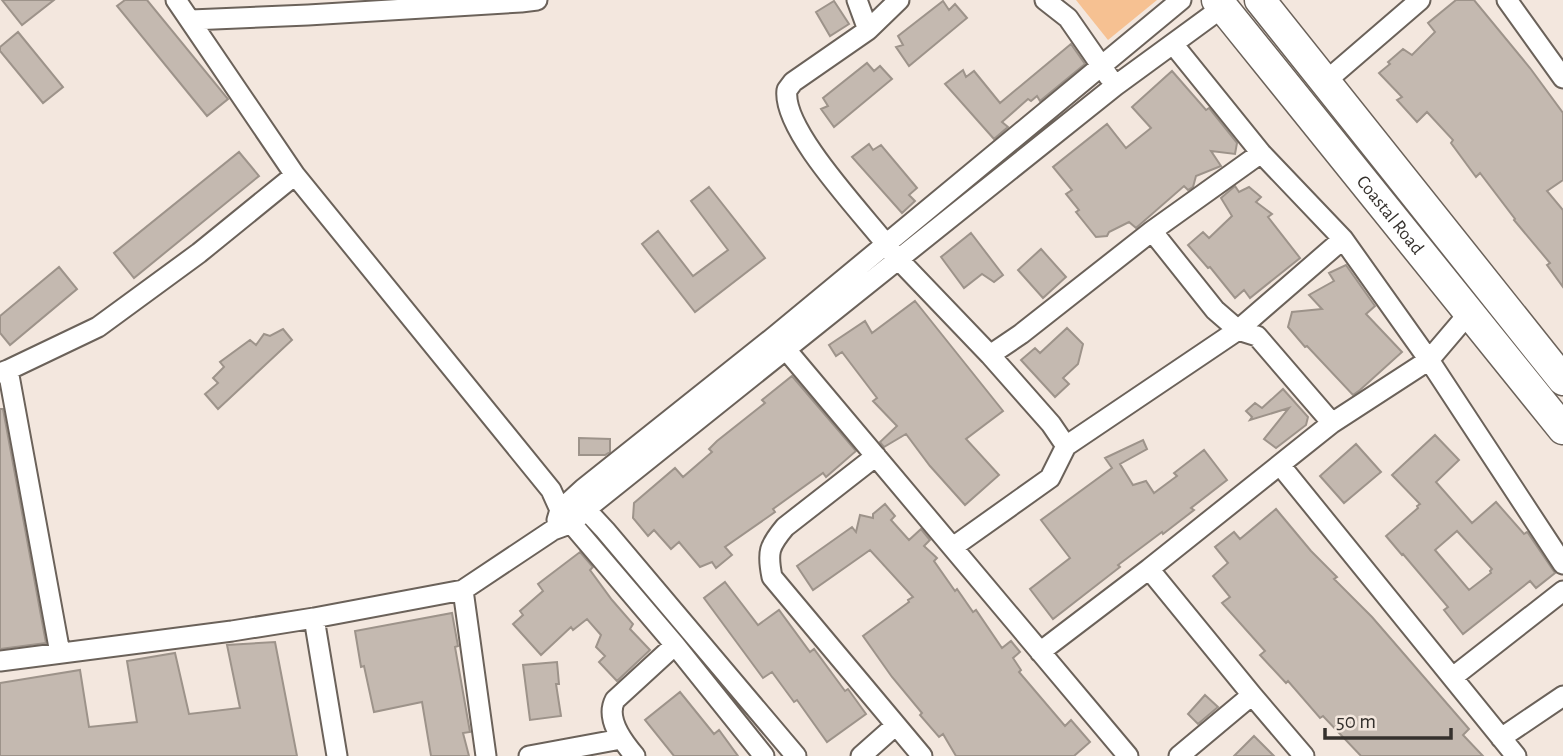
<svg xmlns="http://www.w3.org/2000/svg" width="1563" height="756" font-family="'Alegreya Sans',sans-serif">
  <style>
    .green { fill: #f6c192 }
    .building { fill: #c4b9b0; stroke: #9d938a; stroke-width: 2; fill-rule: evenodd }
    .lines { fill: none; stroke-linecap: round; stroke-linejoin: round }
    .minor-casing { stroke: #6b625a; stroke-width: 23 }
    .highway-casing { stroke: #6b625a; stroke-width: 33 }
    .minor { stroke: #fff; stroke-width: 19 }
    .highway { stroke: #fff; stroke-width: 30 }
    .labels { text-anchor: middle; dominant-baseline: central; stroke-width: 5; stroke-linejoin: round; paint-order: stroke }
    .street-label { font-size: 19px; fill: #35312d; stroke: #f3e7de }
  </style>
  <rect width="100%" height="100%" fill="#f3e7de"/>
  <!-- green -->
  <path class="green" d="M1076,0h81l-49,40z"/>
  <!-- building -->
  <path class="building" d="M2,0h52l-32,25z
    M125,0h22l81,99 -21,17 -90,-110z
    M1456,0h18l56,68 33,45v67l-16,11 16,19v77l-16,-22 3,-2 -36,-43 1,-1 -35,-46 -4,4 -25,-34 2,-3 -26,-28 -10,10 -20,-22 5,-3 -23,-24 11,-9 -2,-2 15,-13 9,6 23,-23 -7,-9z
    M834,1l15,23 -19,12 -14,-24z
    M943,1l6,9 6,-6 12,14 -58,48 -13,-19 7,-2 -5,-9z
    M18,32l45,55 -20,16 -43,-52v-4z
    M1071,44l14,20 -45,37 -3,-5 -6,5 -3,-2 -26,23 6,5 -14,12 -49,-55 18,-14 3,7 8,-6 26,32z
    M867,63l7,8 6,-5 12,13 -58,48 -13,-18 7,-3 -5,-8z
    M1172,71l34,39 3,-2 28,35 -2,11 -24,-3 10,15 -25,10 -3,11 -5,3 -4,-4 -48,42 -7,-6 -20,10 -2,4 -11,1 -20,-25 3,-2 -13,-16 6,-4 -19,-23 54,-43 19,24 25,-20 -19,-21z
    M869,144l4,6 8,-5 36,43 -8,7 6,6 -13,12 -50,-56z
    M239,152l20,24 -125,102 -20,-25z
    M1235,186l4,6 10,-5 12,10 -5,5 16,12 -4,3 32,41 -50,40 -6,-8 -9,8 -25,-31 -2,1 -20,-23 15,-13 6,6 23,-22 -11,-18z
    M709,187l56,71 -70,54 -53,-68 16,-13 35,45 35,-26 -37,-49z
    M971,233l32,42 -9,7 -12,-8 -18,14 -23,-31z
    M1041,249l25,28 -23,21 -25,-28z
    M1346,265l29,41 -9,8 36,38 -42,38 -7,5 -46,-49 -2,1 -17,-20 4,-15 30,-3 -13,-14 25,-14 -5,-8z
    M59,267l18,22 -67,56 -10,-12v-17z
    M915,301l88,110 -37,28 33,36 -34,30 -35,-39 -24,-32 -22,13 -4,-5 17,-16 -24,-25 4,-3 -35,-46 -6,4 -7,-11 36,-24 7,12z
    M1067,328l16,16 -5,20 -15,14 6,6 -14,13 -34,-37 14,-12 5,5z
    M283,329l9,11 -74,69 -13,-15 13,-11 -5,-5 11,-11 -4,-5 30,-22 6,5 8,-11 6,2z
    M792,376l64,75 -30,26 -3,-4 -50,36 2,3 -50,35 7,8 -16,13 -4,-6 -12,5 -21,-25 -8,7 -17,-19 -6,6 -15,-18 1,-15 41,-35 8,9 29,-25 -3,-3 8,-8 48,-38 -3,-3z
    M1283,389l25,28 -2,8 -30,23 -12,-9 25,-31 -39,12 2,-3 -6,-6 9,-8 7,5z
    M0,409h3l43,234 -46,6z
    M1435,435l24,25 -23,22 36,41 24,-21 28,32 3,-2 1,1 27,40 -19,15 -6,-7 -67,53 -19,-24 4,-3 -45,-53 -1,1 -16,-19 32,-28 -1,-2 3,-2 -28,-29zM1457,531l35,38 -2,2 1,2 -22,17 -34,-40z
    M579,438l31,1v13l-5,3h-26z
    M1143,440l4,9 -27,15 13,21 13,-4 8,12 23,-17 -3,-3 30,-23 23,30 -36,28 3,2 -31,24 -1,-2 -44,33 2,2 -67,52 -23,-30 40,-31 -29,-38 71,-52 -7,-10z
    M1356,444l25,28 -37,31 -24,-27z
    M885,504l10,12 -4,4 18,20 12,-11 9,11 -6,6 13,12 -3,3 21,30 2,-2 16,23 3,-2 26,38 9,-7 9,11 -7,6 8,12 -2,2 46,54 6,-6 19,22 -16,14h-118l-13,-22 -4,3 -19,-22 2,-2 -30,-36 -29,-41 46,-34 -1,-2 5,-3 -43,-47 -57,40 -16,-24 55,-39 4,5 4,-17 13,3v-4z
    M1276,509l35,42 26,26 -3,2 38,38 97,112 -6,6 20,21h-122l-38,-40 -3,2 -32,-37 -2,2 -26,-28 5,-4 -43,-48 8,-6 -17,-21 15,-13 -13,-16 19,-15 6,7z
    M580,552l13,15 -3,3 22,30 21,24 -3,5 20,21 -33,31 -18,-19 6,-6 -9,-9 5,-12 -14,-16 -14,11 -2,-3 -30,28 -28,-31 10,-9 -3,-4 23,-20 -5,-7z
    M725,582l33,43 21,-15 31,42 4,-3 31,42 3,-2 18,25 -39,28 -30,-42 -3,2 -22,-30 -9,6 -59,-80z
    M452,613l6,33 -3,1 15,85 -7,1 6,23h-38l-9,-54 -48,10 -10,-46 -3,1 -6,-36z
    M275,642l22,114h-297v-73l80,-13 9,57 48,-5 -10,-61 48,-8 14,61 51,-6 -13,-63z
    M557,662l2,22h-3l5,32 -31,4 -7,-55z
    M680,692l34,42 5,-4 19,26h-64l-29,-36z
    M1205,695l13,12 -20,17 -10,-10z
    M1254,736l20,20h-40z"/>
  <g class="lines">
    <defs>
      <path id="minor" d="M176,0l119,175 256,315 9,20 115,135 89,111
        M857,0l11,30 -75,52 -6,8c-6,42 85,133 111,169l92,96 31,-21 131,-103 109,-78
        M1045,0l23,18 41,59
        M1507,0l56,78
        M191,20l117,-5 213,-13 16,-2
        M868,30l31,-30
        M1173,44l88,109 82,86 86,121 134,204
        M1326,81l94,-81
        M1152,231l63,79 23,20 19,6 75,87
        M778,340l350,416
        M990,355l61,69 15,22
        M8,370l52,283
        M0,373l8,-3 90,-43 101,-74 96,-78
        M876,456l-91,71c-16,19 -18,25 -13,50l150,179
        M1280,465l236,291
        M578,501l27,29 191,226
        M557,520l3,-10 23,-21 192,-153 406,-336
        M953,547l97,-69 16,-32 172,-116 105,-91
        M1149,569l103,126 52,61
        M463,590l23,166
        M314,618l23,138
        M1040,652l109,-83 183,-146 97,-63 40,-47
        M0,661l232,-30 82,-13 149,-28 90,-60 19,-7 23,-21 520,-416 108,-79
        M1453,677l110,-86
        M1501,738l62,-42
        M529,756l92,-17
        M635,756c-12,-14 -30,-37 -20,-56l60,-55
        M861,756l35,-31
        M1179,756l73,-61"/>
      <g id="highway">
        <path id="s1" d="M1217,0l346,429"/>
        <path d="M1260,0l303,380"/>
      </g>
    </defs>
    <!-- minor casing -->
    <use href="#minor" class="minor-casing"/>
    <!-- highway casing -->
    <use href="#highway" class="highway-casing"/>
    <!-- minor -->
    <use href="#minor" class="minor"/>
    <!-- highway -->
    <use href="#highway" class="highway"/>
  </g>
  <g class="labels">
    <!-- street labels -->
    <g class="street-label">
      <text stroke="none"><textPath href="#s1" startOffset="276">Coastal Road</textPath></text>
    </g>
  </g>
  <!-- scale -->
  <path d="M1325 728v10h126v-10" fill="none" stroke="#35312d" stroke-width="3.5"/>
  <text x="1336" y="728" font-size="21" fill="#35312d" stroke="#f3e7de" stroke-width="5" paint-order="stroke">50 m</text>
</svg>
